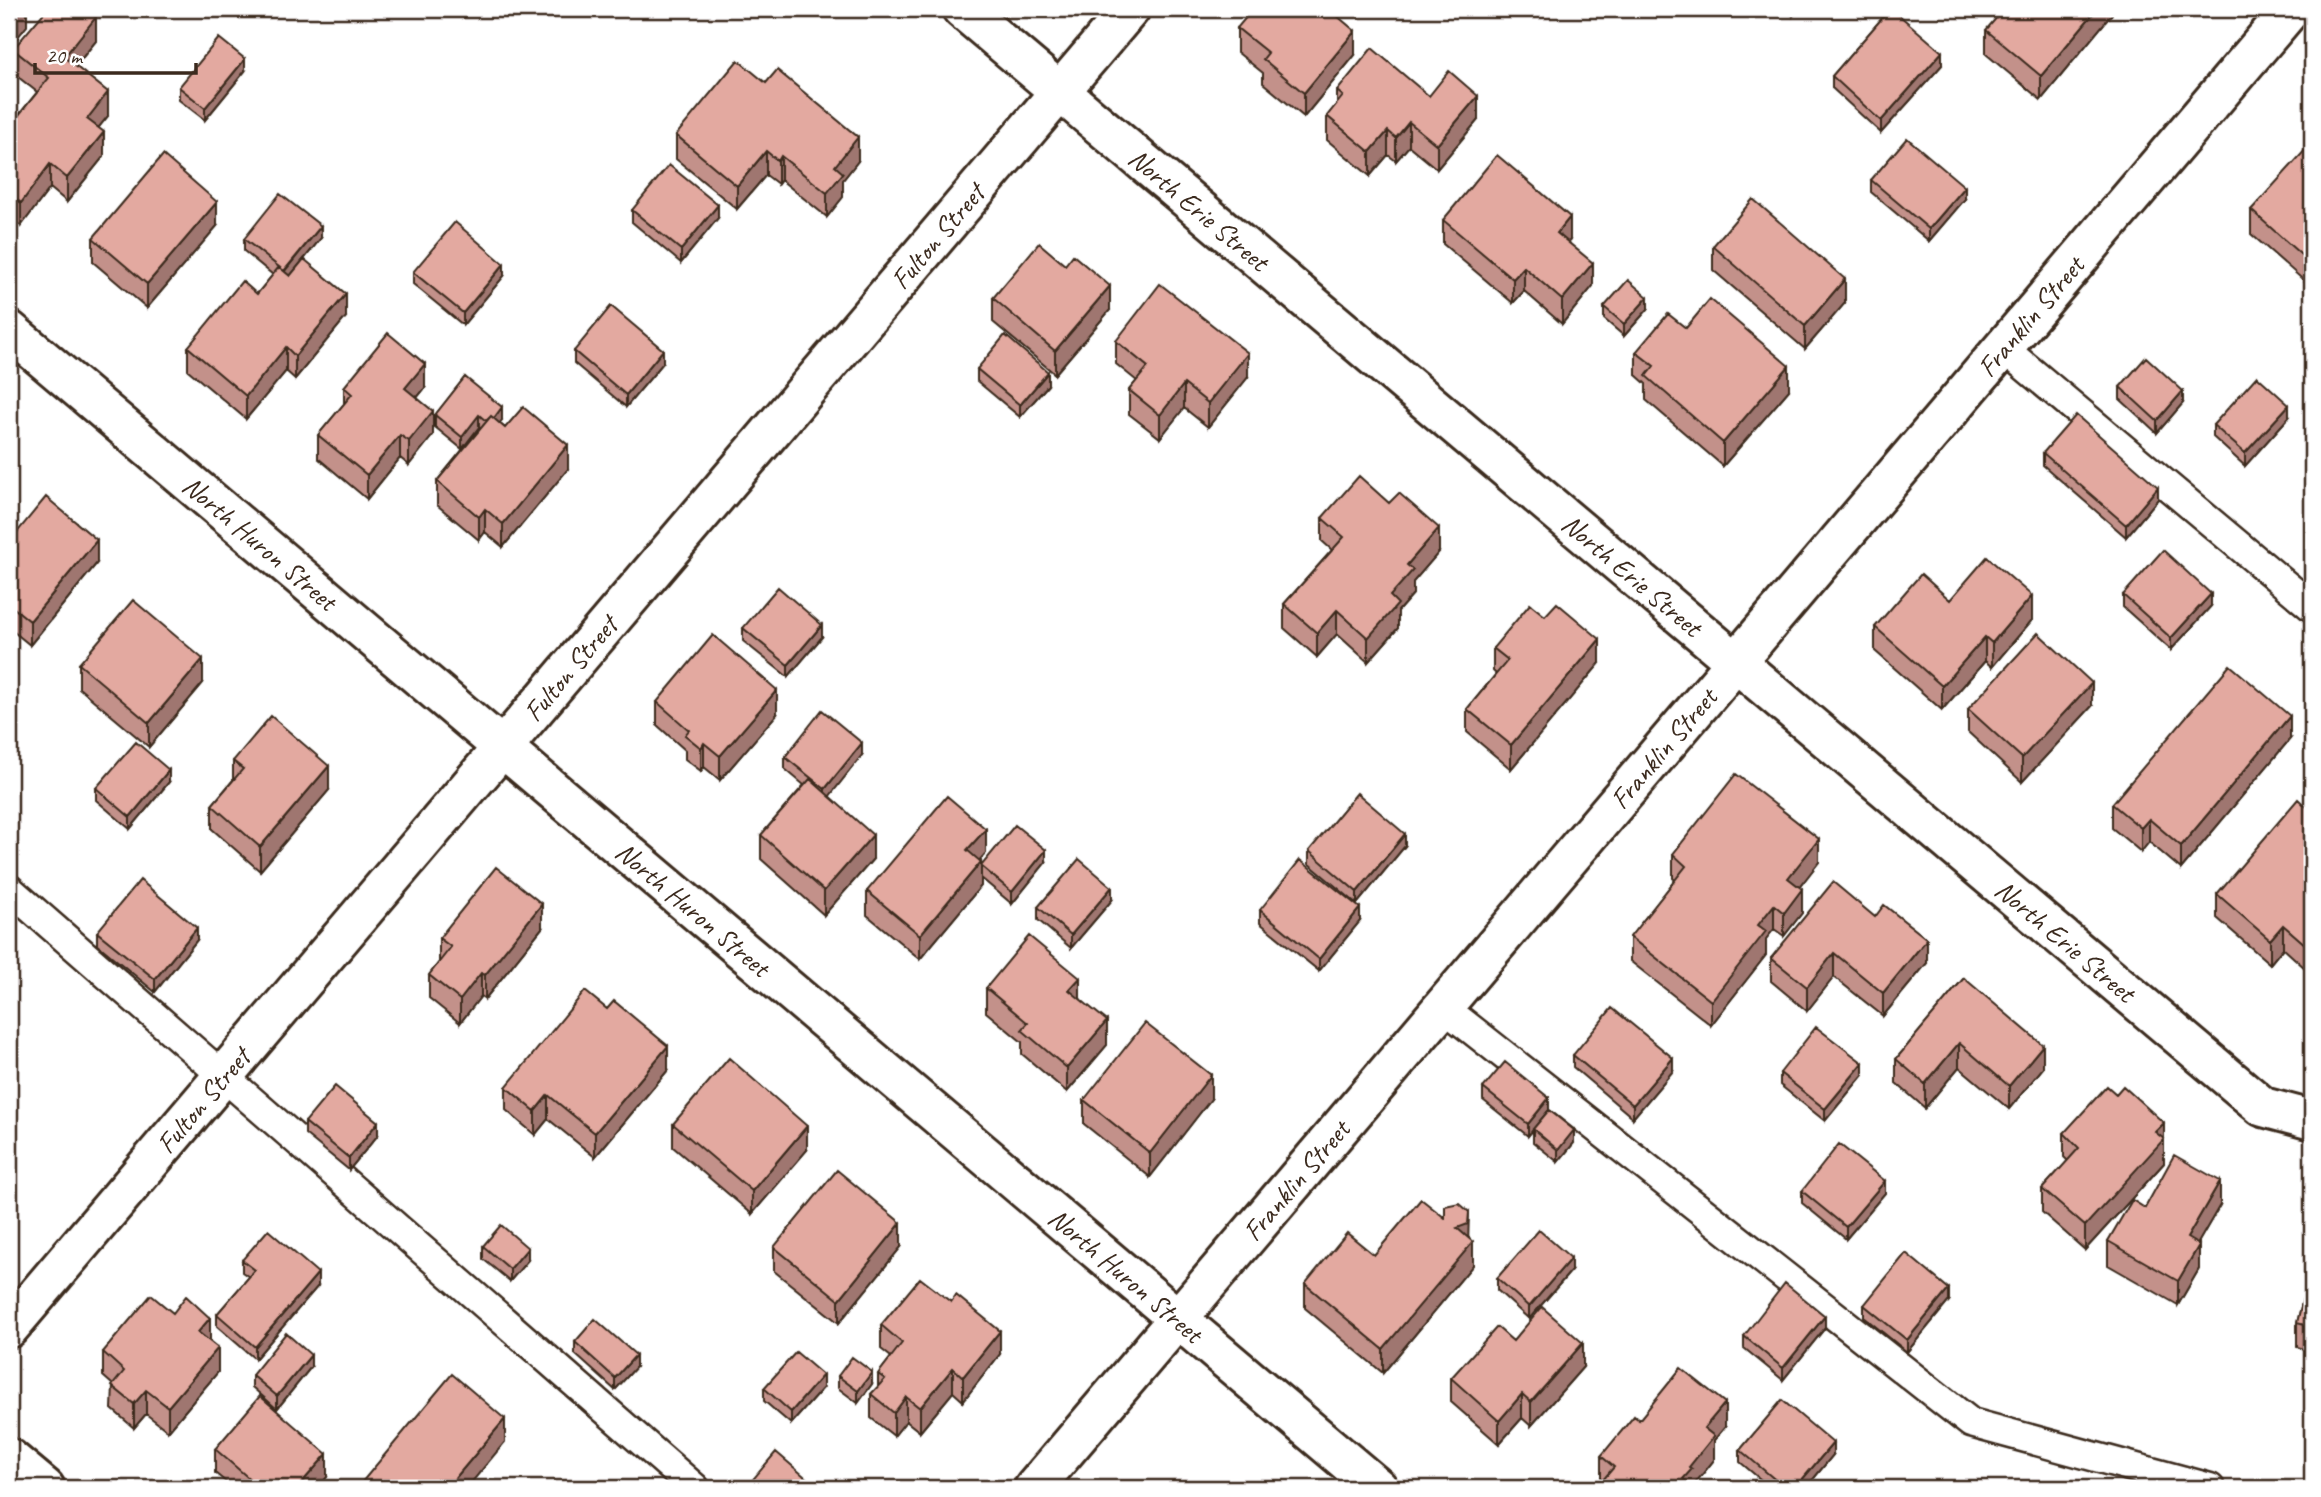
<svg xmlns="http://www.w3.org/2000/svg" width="2321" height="1497" font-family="Caveat,sans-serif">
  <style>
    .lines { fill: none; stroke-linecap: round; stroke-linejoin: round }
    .lane-casing { stroke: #3b2a1e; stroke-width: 33 }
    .street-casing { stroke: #3b2a1e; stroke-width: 44 }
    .lane { stroke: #fff; stroke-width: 28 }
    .street { stroke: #fff; stroke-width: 38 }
    .wall { fill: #c3918a; stroke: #3b2a1e; stroke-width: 2 }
    .shaded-wall { fill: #9f7670; stroke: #3b2a1e; stroke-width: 2 }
    .building { fill: #e3a9a0; stroke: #3b2a1e; stroke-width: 2 }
    .labels { text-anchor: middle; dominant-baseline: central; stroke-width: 5; stroke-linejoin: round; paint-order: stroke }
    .street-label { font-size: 28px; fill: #3b2a1e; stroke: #fff }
  </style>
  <rect width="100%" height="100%" fill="#fff"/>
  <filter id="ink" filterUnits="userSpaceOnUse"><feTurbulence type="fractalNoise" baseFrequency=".0143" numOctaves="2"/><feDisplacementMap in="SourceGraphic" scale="14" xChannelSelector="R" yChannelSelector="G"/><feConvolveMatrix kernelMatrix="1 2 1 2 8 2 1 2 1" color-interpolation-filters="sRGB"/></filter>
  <g filter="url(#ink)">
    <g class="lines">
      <defs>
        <path id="lane" d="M2003,348l309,259
          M9,889l686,599
          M1443,1007l528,416 239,65"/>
        <g id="street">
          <path id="s1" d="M962,9l1301,1098 49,13"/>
          <path id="s2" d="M9,330l1369,1158"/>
          <path id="s3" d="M9,1328l1121,-1319"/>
          <path d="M9,1458l36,30"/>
          <path id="s4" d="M1034,1488l1257,-1479"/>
        </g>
      </defs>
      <!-- lane casing -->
      <use href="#lane" class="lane-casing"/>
      <!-- street casing -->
      <use href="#street" class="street-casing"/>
      <!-- lane -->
      <use href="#lane" class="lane"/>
      <!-- street -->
      <use href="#street" class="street"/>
    </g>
    <!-- wall -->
    <path class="wall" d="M1785,9h14l-6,7z
      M1890,9h15l-6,6 43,50 -61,68 -49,-45v-12z
      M2112,9v5l-71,86 -55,-46v-24z
      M1237,28l118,27 -51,62 -41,-34v-10l-26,-21z
      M96,41l-20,25 32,50 -10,12 6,28 -37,46 -17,-14 -29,38 -12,-9v-90l28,-35 -24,-19v-24z
      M245,71l-40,49 -26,-20v-13z
      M1337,91l92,5 49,24 -41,49 -28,-23 -13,15 -8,-6 -18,21 -43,-36v-24l10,-12z
      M676,135l182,26 -15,19v17l-16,20 -46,-37 -3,4 -12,-9 -29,34 -61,-50z
      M2312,151v131l-3,3 -58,-51v-24z
      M1871,180l94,19 -36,42 -58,-49z
      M632,210l86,8 -37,45 -49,-41z
      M1443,220l127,20 -1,2 24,44 -31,38 -38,-33 -11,12 -70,-59z
      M217,226l-70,82 -54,-46v-24z
      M321,238l-27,34 52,45 -51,62 -9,-8 -40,48 -58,-49v-23l69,-53 16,-19 -29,-24v-12z
      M1713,246l132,57 -40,46 -92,-79z
      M1065,265l45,45 -55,64 -62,-52v-24z
      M413,272l91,4 -41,49 -50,-41z
      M1604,307l44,2 -24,27 -20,-17z
      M1686,328l103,62 -66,76 -77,-66v-16l-10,-9v-23z
      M1116,341l132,36 -40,50 -24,-19 -24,30 -31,-24v-24l8,-9 -21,-17z
      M574,351l89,12 -37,44 -52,-44z
      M977,369l71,16 -28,32 -43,-36z
      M465,377l37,43 -3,3 6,5 63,41 -65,78 -18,-15 -6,8 -42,-35v-24l43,-53 -1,-1 -17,22 -27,-22v-12z
      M344,387l81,1 -8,10 16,37 -24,30 -9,-7 -33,41 -49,-41v-23l26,-31z
      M2120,387l63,16 -26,30 -37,-34z
      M2289,417l-44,49 -32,-29v-12z
      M2043,453l115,46 -32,38 -83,-72z
      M1322,518l117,34 -26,30v12l-15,17v17l-30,34 -31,-28 -20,23 -33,-29v-24l48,-54 -10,-9z
      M9,542l88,21 -67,82 -21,-17z
      M2123,595l88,11 -40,44 -48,-43z
      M1950,600l82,20 -40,47 -7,-6 -43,49 -67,-59v-24z
      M1545,616l55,47 -89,106 -44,-37v-23l29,-35 -3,-3v-23z
      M743,628l79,9 -34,40 -45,-36z
      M79,664l124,19 -54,64 -70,-59z
      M657,702l120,12 -57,66 -16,-13 -3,4 -16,-12v-9l-28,-25z
      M2092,706l-70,76 -54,-50v-23z
      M2290,739l-109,130 -32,-27 -8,10 -29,-24v-24z
      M862,755l-33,41 44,63 -49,56 -63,-56v-24l43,-50 -19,-16v-12z
      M233,761l96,29 -69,81 -48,-42v-24l21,-25z
      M169,782l-39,47 -34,-29v-12z
      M2312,812v150l-6,7 -23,-21 -13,16 -53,-46v-24z
      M1405,846l-48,58 -48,-40v-13z
      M986,853l-7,7 2,6 65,-4 -34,42 -31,-26v8l-61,73 -53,-44v-24z
      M1673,854l146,8 -20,25 3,26 -18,23 -10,-7 -8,10v16l-55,70 -81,-64v-24l45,-57 -2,-2z
      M1112,900l-41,48 -33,-28v-13z
      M1260,910l100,11 -41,50 -59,-48z
      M1875,917l52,46 -44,53 -49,-39 -27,34 -36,-30v-23z
      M542,928l-57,71 -4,-3 -21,27 -31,-25v-23l10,-13v-24z
      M97,932l100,8 -42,52 -58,-48z
      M1964,978l79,90 -34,41 -50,-42 -34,41 -29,-25v-24z
      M986,988l94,10 27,47 -40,47 -45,-38v-12l-36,-30z
      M1573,1055l100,16 -40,47 -60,-51z
      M668,1070l-73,87 -47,-38 -13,16 -29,-25v-23z
      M1780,1073l83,2 -38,46 -45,-36z
      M1483,1088l66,22 25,33 -16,19 -25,-20v-12l-5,6 -45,-36z
      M2116,1094l48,29v40l-79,87 -43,-38v-23l26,-28 -4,-4v-24z
      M1211,1099l-61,78 -66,-53v-24z
      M305,1122l73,13 -29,35 -44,-36z
      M673,1124l134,26 -55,64 -79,-67z
      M1802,1191l83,2 -39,46 -44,-36z
      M2220,1205l-23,39 2,25 -21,36 -70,-40v-24l37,-33z
      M1469,1238l4,27 -90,108 -78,-65v-24l69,-29z
      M483,1246l45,14 -18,21 -27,-22z
      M774,1247h127l-62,76 -65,-52z
      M242,1260l76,26 -63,73 -38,-33v-12l32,-37 -7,-5z
      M2312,1261v90l-15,-4v-24z
      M1571,1271l-42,48 -32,-29v-12z
      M1949,1301l-42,51 -43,-35v-12z
      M173,1313l37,28 8,31 -50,59 -22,-17 -12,14 -22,-19 1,-24 -10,-9v-24z
      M881,1325l119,29 -37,47 -10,-9 -33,40 -14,-11 -12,15 -23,-18v-24l7,-7v-13l13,-17 -10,-8z
      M1825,1328l-42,52 -39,-32v-12z
      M1513,1341l70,26 -52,59 -9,-8 -23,26 -48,-42v-24z
      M575,1342l61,25 -21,23 -40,-36z
      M311,1367l-34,42 -25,-22v-12z
      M838,1376l34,8 -14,19 -20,-15z
      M764,1388h59l-32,36 -27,-23z
      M1639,1420l86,7 -11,13v20l-22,27v1l-90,-7 -1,-1v-24z
      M215,1449l112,28 -9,11h-85l-18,-15z
      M1740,1450l93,5 -27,33h-41l2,-3 -27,-23z"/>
    <!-- shaded-wall -->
    <path class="shaded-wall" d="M22,9h5v17l-18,22v-24z
      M1793,9h6l-6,7z
      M1899,9h6l-6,7z
      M2097,9h15v5l-71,86v-24z
      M96,17v24l-32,39v-23z
      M1355,31v24l-51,62v-24z
      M1942,52v13l-61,68v-12z
      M245,59v12l-40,49v-12z
      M108,92v24l-21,26v-23z
      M1478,96v24l-41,49v-24z
      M1409,122v24l-13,15v-23z
      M1388,131v24l-18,21v-24z
      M104,132v24l-37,46v-24z
      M858,137v24l-15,19v17l-16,20v-24l8,-27z
      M766,151v24l-29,34v-23z
      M781,156v24l-3,4v-23z
      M50,164v24l-29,38v-23z
      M1965,187v12l-36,42v-12z
      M217,202v24l-70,82v-24z
      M718,205v13l-37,45v-13z
      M1570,217v23l-13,16v-23z
      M321,226v12l-37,46v-12z
      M2312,258v24l-3,3v-23z
      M1593,263v23l-31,38v-24z
      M504,264v12l-41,49v-12z
      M1524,267v24l-11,12v-24z
      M1845,279v24l-40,46v-23z
      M1110,286v24l-55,64v-23z
      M346,294v23l-51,62v-23z
      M1648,297v12l-24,27v-12z
      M286,347v24l-40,48v-23z
      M663,350v13l-37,44v-12z
      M1248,353v24l-40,50v-24z
      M425,364v24l-20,24v-24z
      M1789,366v24l-66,76v-23z
      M1048,372v13l-28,32v-12z
      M1184,384v24l-24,30v-23z
      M2183,391v12l-26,30v-12z
      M2289,405v12l-44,49v-13z
      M502,407v13l-12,16v-12z
      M433,411v24l-24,30v-24z
      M479,415v12l-17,22v-12z
      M400,435v23l-33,41v-24z
      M568,445v24l-65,78v-23z
      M2158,487v12l-32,38v-12z
      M485,509v23l-6,8v-23z
      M1439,528v24l-26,30v12l-15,17v17l-30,34v-24l22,-42 17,-31z
      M97,540v23l-67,82v-24z
      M2211,594v12l-40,44v-12z
      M2032,596v24l-40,47v-24z
      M1337,610v24l-20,23v-24z
      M822,625v12l-34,40v-12z
      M1985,637v24l-43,49v-24z
      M1600,639v24l-89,106v-24z
      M203,659v24l-54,64v-24z
      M2092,683v23l-70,76v-24z
      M777,690v24l-57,66v-24z
      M2290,716v23l-109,130v-23z
      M704,743v24l-3,4v-23z
      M862,743v12l-37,47v-13z
      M329,766v24l-69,81v-24z
      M169,770v12l-39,47v-12z
      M2149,819v23l-8,10v-24z
      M986,829v24l-19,21v-24z
      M1405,834v12l-48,58v-12z
      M873,835v24l-49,56v-24z
      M1819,839v23l-31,40v-24z
      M1046,850v12l-34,42v-12z
      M981,862v24l-61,73v-24z
      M1112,887v13l-41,48v-13z
      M1802,889v24l-18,23v-23z
      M542,904v24l-57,71v-24z
      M1774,905v24l-8,10v16l-55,70v-24l47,-76z
      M1360,908v13l-41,50v-12z
      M2283,925v23l-13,16v-24z
      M197,928v12l-42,52v-13z
      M2312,938v24l-6,7v-24z
      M1927,939v24l-44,53v-23z
      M1834,953v24l-27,34v-24z
      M481,973v23l-21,27v-23z
      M1080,978v24l-11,-12z
      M1107,1021v24l-40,47v-24z
      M1959,1043v24l-34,41v-24z
      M2043,1045v23l-34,41v-23z
      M668,1046v24l-73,87v-24z
      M1673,1058v13l-40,47v-13z
      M1863,1063v12l-38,46v-12z
      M1211,1075v24l-61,78v-24z
      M548,1095v24l-13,16v-24z
      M1549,1098v12l-21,26v-12z
      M378,1122v13l-29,35v-12z
      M2164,1123v40l-79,87v-24l70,-94z
      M807,1126v24l-55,64v-23z
      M1574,1130v13l-16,19v-12z
      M1885,1181v12l-39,46v-12z
      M2220,1181v24l-33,57v-24z
      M1469,1212l-1,35 5,-5v23l-90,108v-24l74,-121z
      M901,1223v24l-62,76v-23z
      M2199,1245v24l-21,36v-24z
      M528,1248v12l-18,21v-12z
      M1571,1258v13l-42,48v-12z
      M318,1273v13l-63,73v-12z
      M1949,1289v12l-42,51v-12z
      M1825,1316v12l-42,52v-12z
      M210,1318v23l-12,15v-24z
      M1000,1331v23l-37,47v-24z
      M1583,1343v24l-52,59v-24z
      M218,1348v24l-50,59v-24z
      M311,1355v12l-34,42v-13z
      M636,1355v12l-21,23v-12z
      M953,1368v24l-33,40v-24z
      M872,1372v12l-14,19v-12z
      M823,1375v13l-32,36v-12z
      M146,1390v24l-12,14v-24z
      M1522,1394v24l-23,26v-23z
      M906,1397v24l-12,15v-23z
      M1725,1403v24l-11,13v20l-22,27v1h-9v-9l21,-51z
      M505,1419v23l-38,46h-20z
      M1833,1443v12l-27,33h-11z
      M327,1454v23l-9,11h-21z"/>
    <!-- building -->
    <path class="building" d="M9,9h13l-13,15z
      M47,9h39l10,8 -32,40 44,35 -21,27 17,13 -37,46 -17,-14 -29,39 -12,-10v-66l40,-49 -36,-29z
      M1253,9h76l26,22 -51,62 -41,-34 5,-6 -31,-25z
      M1890,9h2l50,43 -61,69 -49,-45z
      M2004,9h93l-56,67 -55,-46z
      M219,38l26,21 -40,49 -26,-21z
      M1372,48l57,48 20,-25 29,25 -41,49 -28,-23 -13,16 -8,-7 -18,21 -43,-36 16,-20 -6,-5z
      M738,60l28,23 11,-13 81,67 -23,29 8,7 -16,20 -46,-37 -3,5 -12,-10 -29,35 -61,-51z
      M1907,138l58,49 -36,42 -58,-49z
      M2308,147l4,4v107l-3,4 -58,-52z
      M163,155l54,47 -70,82 -54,-46z
      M1497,155l73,62 -13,16 36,30 -31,37 -38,-33 -11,12 -70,-59z
      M669,165l49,40 -37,45 -49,-40z
      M280,194l41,32 -37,45 -40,-32z
      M1753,199l92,80 -40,47 -92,-80z
      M455,222l49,42 -41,49 -50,-41z
      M1039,243l26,22 8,-10 37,31 -55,65 -62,-53z
      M304,259l42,35 -51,62 -9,-9 -40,49 -58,-49 54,-66 15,13 22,-27 11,9z
      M1628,280l20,17 -24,27 -20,-17z
      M1160,284l88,69 -40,50 -24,-19 -24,31 -31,-25 19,-23 -32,-26z
      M1710,299l79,67 -66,77 -77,-67 8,-10 -18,-14 32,-38 18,14z
      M611,306l52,44 -37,45 -52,-44z
      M388,333l37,31 -20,24 28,23 -24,30 -9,-6 -33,40 -49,-40 34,-41 -8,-7z
      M1005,335l43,37 -28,33 -43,-36z
      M2146,357l37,34 -26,30 -37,-34z
      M2257,376l32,29 -44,48 -32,-28z
      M465,377l37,30 -8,11 -3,-2 -5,5 -7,-6 -17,22 -27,-22z
      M523,407l45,38 -65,79 -18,-15 -6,8 -42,-36 54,-65 14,12z
      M2076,415l82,72 -32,38 -83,-72z
      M1359,476l30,27 10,-10 40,35 -32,37 6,5 -23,26 8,8 -30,34 -31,-28 -20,23 -33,-29 60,-67 -22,-19z
      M46,497l51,43 -67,81 -21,-17v-62z
      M2163,550l48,44 -40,44 -48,-43z
      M1987,557l45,39 -40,47 -7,-6 -43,49 -67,-59 46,-53 29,26z
      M778,587l44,38 -34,40 -45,-37z
      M133,600l70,59 -54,64 -70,-59z
      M1557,603l43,36 -89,106 -44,-36 41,-49 -15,-12 37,-44 15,12z
      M2038,633l54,50 -70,75 -54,-49z
      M713,635l64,55 -57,66 -16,-13 -3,5 -16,-13 4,-5 -32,-28z
      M2230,665l60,51 -109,130 -32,-27 -8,9 -29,-24z
      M822,710l40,33 -37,46 -40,-32z
      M271,716l58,50 -69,81 -48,-42 31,-36 -10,-8z
      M136,742l33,28 -39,47 -34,-29z
      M1736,774l83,65 -31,39 14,11 -18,24 -10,-8 -16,20 8,6 -55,70 -81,-64 56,-71 -13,-12z
      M810,779l63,56 -49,56 -63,-56z
      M1357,793l48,41 -48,58 -48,-41z
      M947,796l39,33 -19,21 14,12 -61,73 -53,-44z
      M2298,799l14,13v126l-6,7 -23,-20 -13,15 -53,-46z
      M1015,825l31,25 -34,42 -31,-26z
      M1079,859l33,28 -41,48 -33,-28z
      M1300,860l60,48 -41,51 -59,-49z
      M496,867l46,37 -57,71 -4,-2 -21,27 -31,-25 22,-28 -12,-9z
      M140,880l57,48 -42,51 -58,-47z
      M1833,882l42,35 9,-12 43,34 -44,54 -49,-40 -27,34 -36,-29z
      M1029,936l51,42 -11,12 38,31 -40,47 -45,-38 6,-7 -42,-35z
      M1964,978l79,67 -34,41 -50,-43 -34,41 -29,-25z
      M585,991l22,18 7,-8 54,45 -73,87 -47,-38 -13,16 -29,-24z
      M1612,1008l61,50 -40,47 -60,-50z
      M1145,1023l66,52 -61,78 -66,-53z
      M1816,1027l47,36 -38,46 -45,-36z
      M729,1058l78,68 -55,65 -79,-67z
      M1505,1062l44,36 -21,26 -45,-36z
      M335,1086l43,36 -29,36 -44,-36z
      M2107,1086l9,8 7,-8 41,37 -9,9 9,7 -79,87 -43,-37 37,-41 -15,-15z
      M1549,1110l25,20 -16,20 -25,-21z
      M1839,1144l46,37 -39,46 -44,-36z
      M2174,1155l46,26 -33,57 12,7 -21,36 -70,-40 24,-41 13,8z
      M837,1170l64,53 -62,77 -65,-53z
      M1421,1199l24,19v-12l14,-3 10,9 -1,12 -11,4 16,14 -90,107 -78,-65 42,-51 27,22z
      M501,1225l27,23 -18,21 -27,-23z
      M268,1230l50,43 -63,74 -38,-33 38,-44 -13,-10z
      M1539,1230l32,28 -42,49 -32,-29z
      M1906,1253l43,36 -42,51 -43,-35z
      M2312,1261v66l-15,-4z
      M920,1278l31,24 5,-7 44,36 -37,46 -10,-9 -33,40 -14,-11 -12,16 -23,-19 14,-15 -7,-5 24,-31 -21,-18z
      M1785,1283l40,33 -42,52 -39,-32z
      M151,1295l22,18 13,-17 24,22 -12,14 20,16 -50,59 -22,-17 -12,14 -22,-18 12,-15 -21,-19z
      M1542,1307l41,36 -52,59 -9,-8 -23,27 -48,-43 46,-51 16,14z
      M595,1319l41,36 -21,23 -40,-36z
      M286,1333l25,22 -34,41 -25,-21z
      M796,1352l27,23 -32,37 -27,-24z
      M852,1357l20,15 -14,19 -20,-15z
      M1681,1368l44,35 -21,25 10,8 -25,31 3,2 -9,10 5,4 -4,5h-88l18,-21 -13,-11 33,-40 5,4z
      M452,1374l53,45 -58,69h-90z
      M260,1396l67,58 -30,34h-37l-45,-39z
      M1782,1400l51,43 -38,45h-10l-45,-38z
      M776,1452l42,36h-64l-5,-4z
      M1771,1481l8,7h-14z"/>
  </g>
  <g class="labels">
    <!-- street labels -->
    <g class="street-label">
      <text stroke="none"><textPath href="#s1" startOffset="310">North Erie Street</textPath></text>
      <text stroke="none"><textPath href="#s3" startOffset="1433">Fulton Street</textPath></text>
      <text stroke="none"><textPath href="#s4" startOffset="1538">Franklin Street</textPath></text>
      <text stroke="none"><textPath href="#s2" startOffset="329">North Huron Street</textPath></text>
      <text stroke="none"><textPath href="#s1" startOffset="877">North Erie Street</textPath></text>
      <text stroke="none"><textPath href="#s3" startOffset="866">Fulton Street</textPath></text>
      <text stroke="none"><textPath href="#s4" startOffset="971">Franklin Street</textPath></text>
      <text stroke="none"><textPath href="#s2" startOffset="896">North Huron Street</textPath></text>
      <text stroke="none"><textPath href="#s1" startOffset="1444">North Erie Street</textPath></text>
      <text stroke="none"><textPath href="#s3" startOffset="299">Fulton Street</textPath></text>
      <text stroke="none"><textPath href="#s4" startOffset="404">Franklin Street</textPath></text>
      <text stroke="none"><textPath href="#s2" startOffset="1463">North Huron Street</textPath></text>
    </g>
  </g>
  <!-- margin -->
  <rect width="2321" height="1497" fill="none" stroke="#fff" stroke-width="35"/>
  <rect x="18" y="18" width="2286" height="1462" fill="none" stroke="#3b2a1e" stroke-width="2.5" filter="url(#ink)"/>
  <!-- scale -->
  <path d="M35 63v10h161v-10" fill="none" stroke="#3b2a1e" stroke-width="3.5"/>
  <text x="46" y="63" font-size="21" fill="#3b2a1e" stroke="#ffffff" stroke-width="5" paint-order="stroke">20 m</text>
</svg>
